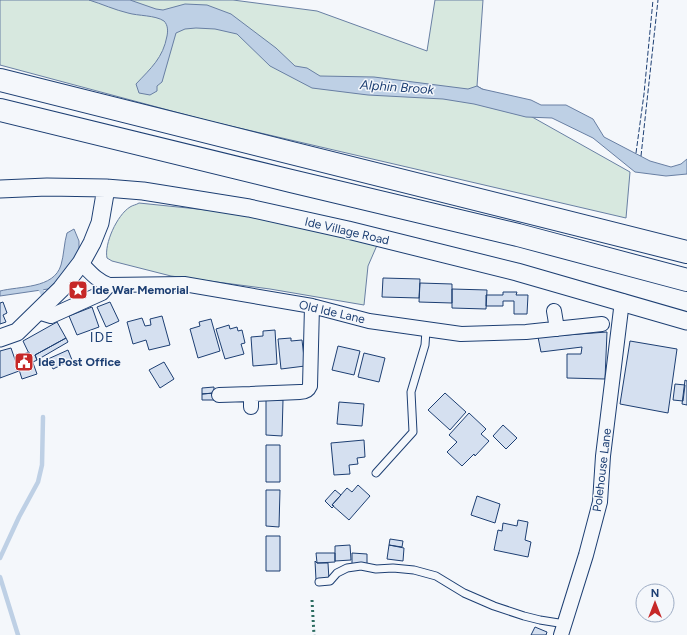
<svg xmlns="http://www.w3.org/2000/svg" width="687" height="635" font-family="Figtree,sans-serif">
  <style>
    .green { fill: #d7e8df; stroke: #687fa3 }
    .water { fill: #bed0e5; stroke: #687fa3 }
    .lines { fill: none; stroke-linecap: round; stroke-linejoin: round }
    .stream { stroke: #bed0e5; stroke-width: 4.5 }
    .building { fill: #d5e0f0; stroke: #1d3f73 }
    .service-casing { stroke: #1d3f73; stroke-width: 9 }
    .minor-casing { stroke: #1d3f73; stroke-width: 16 }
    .tertiary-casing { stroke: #1d3f73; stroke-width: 19 }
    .trunk-casing { stroke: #1d3f73; stroke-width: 24 }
    .service { stroke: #f4f7fb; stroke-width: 7 }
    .minor { stroke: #f4f7fb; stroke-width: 14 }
    .tertiary { stroke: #f4f7fb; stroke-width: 17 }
    .trunk { stroke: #f4f7fb; stroke-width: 22 }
    .hedge { stroke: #2c6c60; stroke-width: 3; stroke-dasharray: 2 3; stroke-linecap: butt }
    .fence { stroke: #1d3f73; stroke-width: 1; stroke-dasharray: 5 2; stroke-linecap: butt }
    .labels { text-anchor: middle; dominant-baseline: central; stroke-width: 3; stroke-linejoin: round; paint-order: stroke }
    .street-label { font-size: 12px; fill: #1d3f73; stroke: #f4f7fb }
    .poi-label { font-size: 12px; font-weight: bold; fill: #1d3f73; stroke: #f4f7fb; text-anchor: start }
    .water-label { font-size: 13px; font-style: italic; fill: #1d3f73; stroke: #f4f7fb }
    .quarter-label { font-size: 14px; letter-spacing: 1px; fill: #1d3f73; stroke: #f4f7fb }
  </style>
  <rect width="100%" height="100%" fill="#f4f7fb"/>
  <!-- green -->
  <path class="green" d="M0,0h233l84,11 110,40 8,-51h48l-6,86 153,86 -4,46 -417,-97 -209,-56z
    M139,203l107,11 132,29 -10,23 -4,39 -94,-16 -99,-13 -59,-15 -5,-3c-3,-14 10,-43 23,-51 3,-2 6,-2 9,-4z"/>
  <!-- water -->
  <path class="water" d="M89,0h41l26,9 7,1 22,-6 22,1 24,9 45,34 19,18 12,2 13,8 54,1 94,12 9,-3 5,3 49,11 10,5h25l27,14 11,18 46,24 21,6 10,-3 6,-5v15l-21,2 -31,-4 -42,-34 -41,-20 -26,-1 -52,-13 -31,-5 -75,-4 -56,-7 -42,-22 -33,-32 -22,-5 -19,-1 -11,1 -9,4 -14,49 -5,4v5l-7,4 -11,-2 -3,-9c15,-16 27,-26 31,-48 1,-5 1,-11 -3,-15 -9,-6 -26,-5 -36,-8 -13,-3 -26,-9 -39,-13z
    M74,229l5,12v13l-19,24 -12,11 -48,7v-5c19,-5 54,-2 61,-26 3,-10 3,-22 6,-32z"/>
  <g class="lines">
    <!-- stream -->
    <path class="stream" d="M40,288l3,6
      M0,558l19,-41 19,-35 4,-17 1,-48
      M0,577l18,58"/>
  </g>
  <!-- building -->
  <path class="building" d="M383,278l37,1 -1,19 -37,-1z
    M420,283l32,1v19l-33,-1z
    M452,289l35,1 -1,19 -34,-1z
    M503,292h14l-1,3h12l-1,19h-13v-13h-11v5h-17v-11h17z
    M3,302l4,11 -4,2 3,7 -6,2v-21z
    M110,302l9,19 -13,6 -9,-20z
    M92,307l7,20 -22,8 -8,-19z
    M162,316l8,29 -21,5 -3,-10 -13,4 -6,-22 15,-4 3,8 6,-1 -1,-6z
    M211,319l9,32 -22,7 -8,-29 10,-3 -1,-4z
    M57,322l9,16 -31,17 2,5 -4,2 -10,-21z
    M229,325l1,4 7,-2 1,4 4,-1 3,13 -4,1 3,10 -19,5 -9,-30z
    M275,330l2,34 -24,2 -2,-29 12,-1v-5z
    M607,332l-2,47 -38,-1v-24h14l1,-7 -41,5 -3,-15z
    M66,338l2,4 -31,18 -2,-5z
    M291,338v3l11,-1 3,26 -24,3 -3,-30z
    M630,341l47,8 -9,64 -48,-9z
    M338,346l22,5 -6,24 -22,-5z
    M11,348l8,23 -19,7v-27z
    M68,350l4,10 -19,9 -5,-10z
    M29,352l8,22 -15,5 -7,-22z
    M364,353l21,5 -6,24 -21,-5z
    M164,362l10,17 -14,9 -11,-18z
    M685,380l2,1v24l-5,-1z
    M675,384l10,1 -2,16 -10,-1z
    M214,387v6l-12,1v-6z
    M214,393l1,7h-13v-6z
    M445,393l21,19 -16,18 -22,-20z
    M266,400h17l-1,36 -16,-1z
    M339,402l25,2 -2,22 -25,-2z
    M469,413l17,16 -5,5 8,7 -14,15 -1,-2 -12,12 -15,-14 10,-10 -8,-7z
    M503,425l14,13 -11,11 -13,-13z
    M364,440l1,17 -8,1 1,6 -9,1 1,9 -16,1 -3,-32z
    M266,445h14v37h-14z
    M358,485l12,11 -21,24 -17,-15 15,-17 5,4z
    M266,490h14l-1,37 -13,-1z
    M335,490l6,5 -9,10 2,1 -2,2 -7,-7z
    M477,496l23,8 -5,19 -24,-8z
    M518,520l10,2 -3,18 6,2 -3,15 -34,-7 4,-20 4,1 1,-8 14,3z
    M266,536h14v35h-14z
    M390,539l13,2 -1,6 -13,-2z
    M350,545l1,15 -16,1v-15z
    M389,545l15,3 -1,13 -16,-2z
    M316,553h19v9l-18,1z
    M352,553l15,1v10h-15z
    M315,561l2,2h11l1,17h-13z
    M535,627l12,5 -1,3h-15z"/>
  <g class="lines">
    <defs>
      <path id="service" d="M376,473l37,-41 -2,-40 14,-47 1,-15
        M319,582l11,-1 7,-8 10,-5 14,-2 15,3 17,-1 21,2 22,6 28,17 30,13 30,10 16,4 25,4"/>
      <path id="minor" d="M81,263c9,9 16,18 28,22l75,-1 128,22 57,15 92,13 65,-2 76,-8
        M554,311l3,18
        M38,312l13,4 51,-23 7,-8
        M219,395l32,-1
        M251,407v-13l49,-2c5,0 8,-1 10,-6l2,-80
        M561,635l25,-80 14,-53 3,-46 19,-155"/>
      <path id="tertiary" d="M0,189l47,-2 59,1 37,3 106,17 99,22 169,42 170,49
        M0,338l17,-6 44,-43 20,-26 11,-20 8,-20 6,-35"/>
      <path id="trunk" d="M0,80l687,172
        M0,110l291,71 227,54 169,45"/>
    </defs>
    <!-- service casing -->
    <use href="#service" class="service-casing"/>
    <!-- minor casing -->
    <use href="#minor" class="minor-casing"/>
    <!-- tertiary casing -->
    <use href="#tertiary" class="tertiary-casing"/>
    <!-- trunk casing -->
    <use href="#trunk" class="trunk-casing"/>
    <!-- service -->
    <use href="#service" class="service"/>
    <!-- minor -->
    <use href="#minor" class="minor"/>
    <!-- tertiary -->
    <use href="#tertiary" class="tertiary"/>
    <!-- trunk -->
    <use href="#trunk" class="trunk"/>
    <!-- hedge -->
    <path class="hedge" d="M312,600l2,35"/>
    <!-- fence -->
    <path class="fence" d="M636,153l8,-59 9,-94
      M641,156l17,-156"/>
  </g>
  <!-- icons -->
  <defs>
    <symbol id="sight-square" viewBox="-11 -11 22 22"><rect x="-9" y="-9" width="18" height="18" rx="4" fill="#c62828" stroke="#f4f7fb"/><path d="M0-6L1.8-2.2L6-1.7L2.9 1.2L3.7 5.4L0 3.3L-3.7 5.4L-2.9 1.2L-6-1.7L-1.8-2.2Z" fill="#fff"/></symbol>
    <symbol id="civic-square" viewBox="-11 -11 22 22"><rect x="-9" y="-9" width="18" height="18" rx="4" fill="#c62828" stroke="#f4f7fb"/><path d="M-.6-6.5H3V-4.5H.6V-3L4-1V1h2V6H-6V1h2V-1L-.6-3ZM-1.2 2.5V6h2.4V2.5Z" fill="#fff"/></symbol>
  </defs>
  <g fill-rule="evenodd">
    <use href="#sight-square" x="67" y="279" width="22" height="22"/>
    <use href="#civic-square" x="13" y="351" width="22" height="22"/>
  </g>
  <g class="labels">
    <!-- street labels -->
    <g class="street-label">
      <text transform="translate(347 231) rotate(13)">Ide Village Road</text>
      <text transform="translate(332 312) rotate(13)">Old Ide Lane</text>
      <text transform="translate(602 470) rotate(-83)">Polehouse Lane</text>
    </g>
    <!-- poi labels -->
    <g class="poi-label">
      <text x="92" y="290">Ide War Memorial</text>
      <text x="38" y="362">Ide Post Office</text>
    </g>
    <!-- water labels -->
    <g class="water-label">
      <text transform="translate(397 87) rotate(4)">Alphin Brook</text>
    </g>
    <!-- quarter labels -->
    <g class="quarter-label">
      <text x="102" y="337">IDE</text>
    </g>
  </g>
  <!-- north arrow -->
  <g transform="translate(655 603)"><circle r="19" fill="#f4f7fb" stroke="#9eadc5"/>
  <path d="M0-3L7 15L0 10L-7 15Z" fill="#c62828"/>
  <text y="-6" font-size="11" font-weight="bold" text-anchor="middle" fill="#1d3f73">N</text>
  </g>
</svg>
